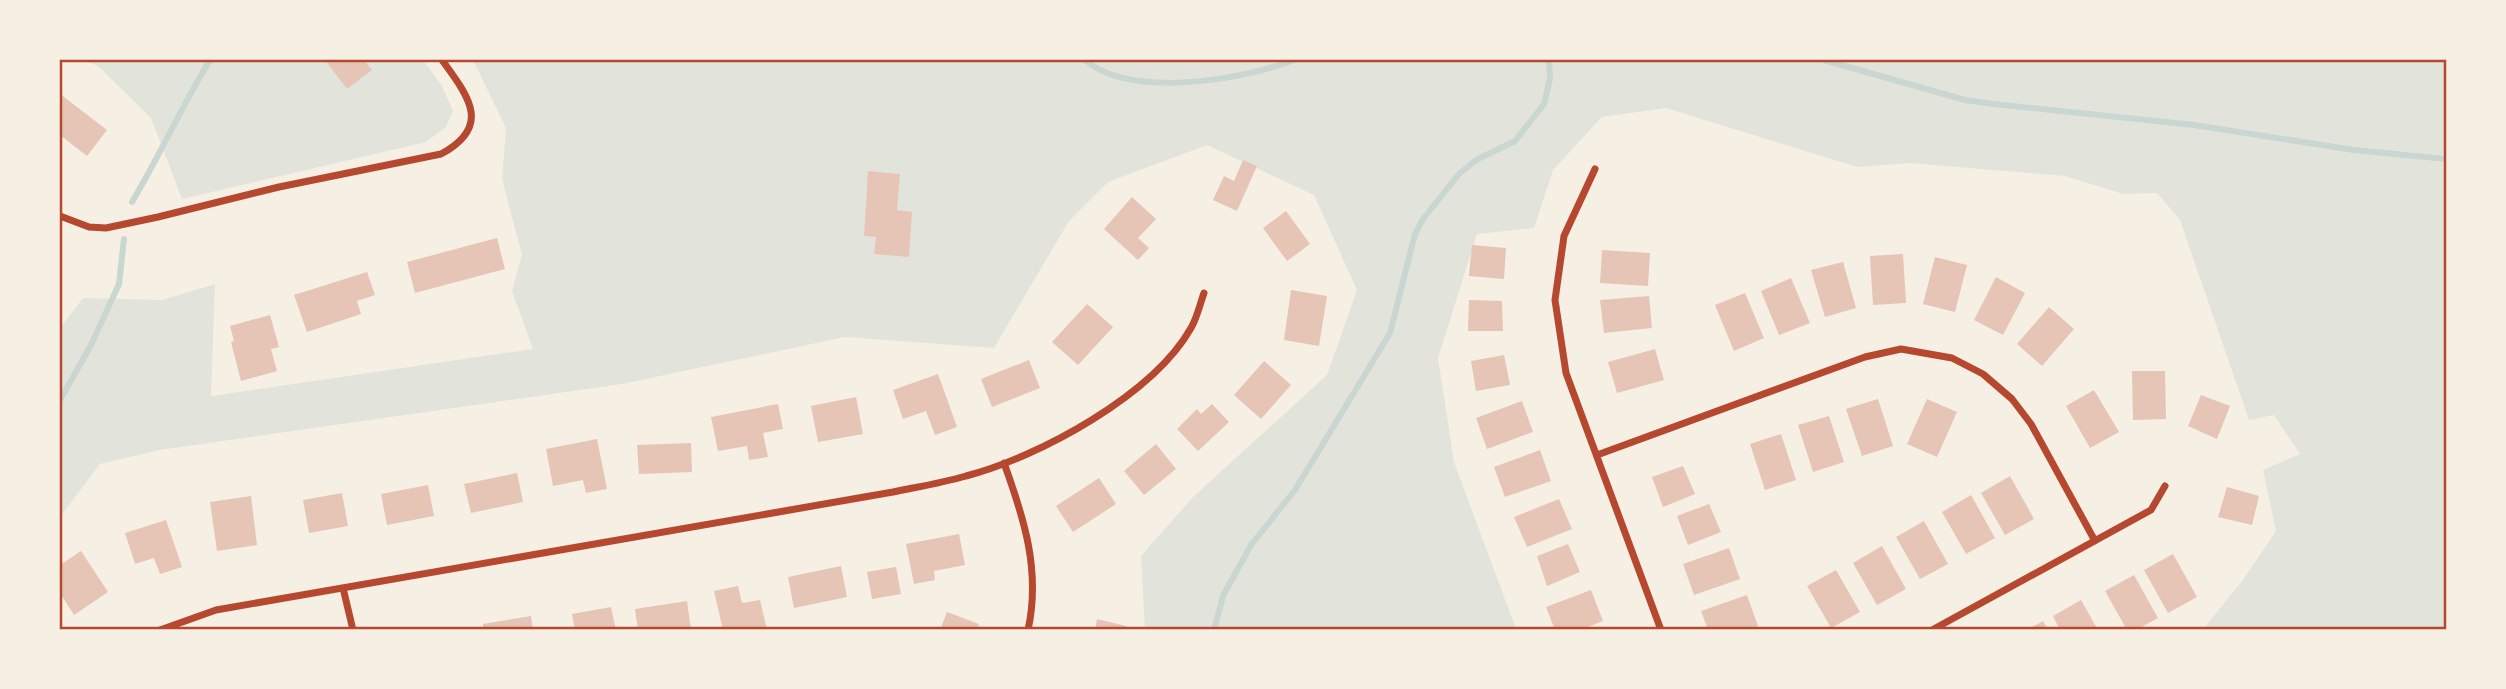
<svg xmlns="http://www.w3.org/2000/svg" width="2506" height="689" font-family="Merriweather,serif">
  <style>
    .green { fill: #e2e4dc }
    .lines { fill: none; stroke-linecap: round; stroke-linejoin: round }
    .stream { stroke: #c9d6d2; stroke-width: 6 }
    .building { fill: #e6c5b7 }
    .minor { stroke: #b5482f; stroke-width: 7 }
    .neatline { fill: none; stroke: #b5482f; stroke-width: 2.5 }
  </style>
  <rect width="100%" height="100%" fill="#f6efe4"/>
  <!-- green -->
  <path class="green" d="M83,60h340l19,26 11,25 -7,16 -20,15 -244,57 -31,-81 -53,-52z
    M473,60h1973v569h-243l40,-49 33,-49 -13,-61 37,-16 -26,-39 -25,5 -69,-200 -23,-27 -34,1 -58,-18 -155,-13 -53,4 -191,-59 -64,9 -49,53 -19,58 -57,6 -39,124 16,104 62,167h-371l-4,-73 52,-59 134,-122 30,-85 -43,-95 -107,-50 -99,37 -39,39 -75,127 -149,-11 -223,47 -462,66 -60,14 -40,53v-189l23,-30 79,2 53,-16 -4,112 322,-47 -21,-58 10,-36 -20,-76 4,-51z"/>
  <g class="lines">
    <!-- stream -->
    <path class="stream" d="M1085,60c46,39 157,20 209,0
      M1824,60l141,40 28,4 201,21 160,25 92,9
      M132,202c28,-47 50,-96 78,-142
      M60,400l31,-55 28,-61 5,-45
      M1214,630l9,-34 28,-51 44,-55 95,-157 25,-99 8,-15 36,-45 17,-14 39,-19 29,-37 6,-25 -1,-19"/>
  </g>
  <!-- building -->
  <path class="building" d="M325,60h39l8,10 -25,19z
    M60,94l47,36 -20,26 -27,-21z
    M1243,160l14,6 -20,45 -24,-11 11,-24 10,5z
    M868,171l32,3 -3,36 15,2 -3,45 -35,-3 2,-17 -12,-1z
    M1132,197l24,22 -18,19 11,10 -11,12 -34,-31z
    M1286,211l24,33 -23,17 -24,-33z
    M497,238l8,31 -90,24 -8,-31z
    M1472,245l34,3 -2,31 -35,-3z
    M1602,250l48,3 -2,33 -48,-3z
    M1903,254l3,49 -33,2 -3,-49z
    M1935,257l32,8 -12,47 -32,-8z
    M1843,262l13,46 -31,9 -14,-47z
    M367,272l8,23 -18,6 4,13 -54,18 -13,-37z
    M1996,277l29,16 -22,42 -29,-15z
    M1791,278l19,45 -31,12 -18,-44z
    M1291,290l36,6 -8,50 -35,-6z
    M1745,293l19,45 -30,13 -19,-46z
    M1649,296l3,32 -48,5 -4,-33z
    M1469,300l33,1 1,30h-35z
    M1087,304l26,23 -35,38 -26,-23z
    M2049,307l25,22 -32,37 -25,-22z
    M270,315l9,32 -8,2 6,22 -36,10 -10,-39 3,-1 -4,-15z
    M1655,349l9,31 -47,13 -9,-31z
    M1504,355l6,30 -34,6 -5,-30z
    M1029,360l11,28 -48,19 -11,-28z
    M1264,361l27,24 -30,34 -27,-24z
    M2132,371h33l1,48 -33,1z
    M938,374l19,53 -22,8 -9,-24 -23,8 -10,-29z
    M2094,390l25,42 -29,16 -24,-42z
    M2201,395l29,11 -13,33 -29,-13z
    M856,397l7,37 -45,8 -7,-36z
    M1878,399l15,47 -31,10 -16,-47z
    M1927,399l30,13 -20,45 -30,-13z
    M1522,401l11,31 -46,17 -11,-31z
    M778,404l5,25 -20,4 5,24 -19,3 -2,-14 -29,5 -7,-34z
    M1212,404l17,18 -31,29 -21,-22 20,-20 4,5z
    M1829,416l15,46 -31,10 -15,-47z
    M1781,434l15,46 -31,10 -15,-46z
    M597,439l10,50 -21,4 -3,-13 -30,6 -7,-37z
    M691,443l1,29 -53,2 -2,-29z
    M1156,444l20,25 -32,26 -20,-24z
    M1540,450l11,31 -46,16 -11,-30z
    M1683,466l12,28 -32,13 -11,-30z
    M517,473l6,29 -52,11 -7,-29z
    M2010,476l24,43 -29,16 -24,-42z
    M1099,478l17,26 -43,28 -17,-26z
    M428,485l6,31 -47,9 -6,-31z
    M2227,487l32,9 -7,29 -34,-8z
    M342,493l6,33 -39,7 -6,-33z
    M1971,495l24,43 -29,16 -24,-42z
    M251,496l6,49 -40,6 -7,-49z
    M1559,499l13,30 -45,18 -13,-30z
    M1709,504l12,28 -33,13 -11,-29z
    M166,520l16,47 -22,7 -6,-16 -19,6 -10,-31z
    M1924,521l24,43 -28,15 -24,-42z
    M959,534l6,31 -31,6 1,9 -21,4 -8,-40z
    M1568,544l12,28 -33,14 -10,-30z
    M1882,546l24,43 -29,16 -24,-42z
    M1729,548l11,31 -46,16 -11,-31z
    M81,551l27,41 -34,23 -14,-22v-28z
    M2173,554l24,43 -29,16 -24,-43z
    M841,566l6,31 -53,11 -6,-31z
    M896,567l5,27 -29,5 -5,-27z
    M1836,570l24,42 -29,16 -24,-42z
    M2134,575l24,43 -22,12h-9l-22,-39z
    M738,586l4,17 18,-3 7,30h-44l-9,-39z
    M1591,590l12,31 -23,9h-25l-9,-23z
    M1747,595l11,31 -11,4h-39l-7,-19z
    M2081,600l17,30h-38l-7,-14z
    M687,601l4,29h-53l-3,-21z
    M611,607l5,23h-41l-3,-16z
    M947,612l32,12 -2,6h-37z
    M531,616l2,14h-49l-1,-6z
    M1097,619l29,7 -1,4h-30z
    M2043,621l5,9h-21z"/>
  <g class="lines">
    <!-- minor -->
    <path class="minor" d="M1595,169l-31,67 -9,64 11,73 95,257
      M60,216l29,11 17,1 52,-11 121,-30 162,-33c52,-28 27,-58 1,-94
      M1597,455l268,-98 36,-8 51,9 31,16 29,25 19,25 64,117
      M1004,463c20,55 37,108 24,167
      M343,588l10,42
      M160,630l56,-20 677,-118c24,-5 49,-9 73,-16 73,-19 187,-81 225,-148 6,-10 9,-24 13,-35
      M1932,630l219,-120 14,-24"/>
  </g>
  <!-- border -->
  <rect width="2506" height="689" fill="none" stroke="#f6efe4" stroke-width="122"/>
  <rect x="61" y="61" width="2384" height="567" class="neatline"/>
</svg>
